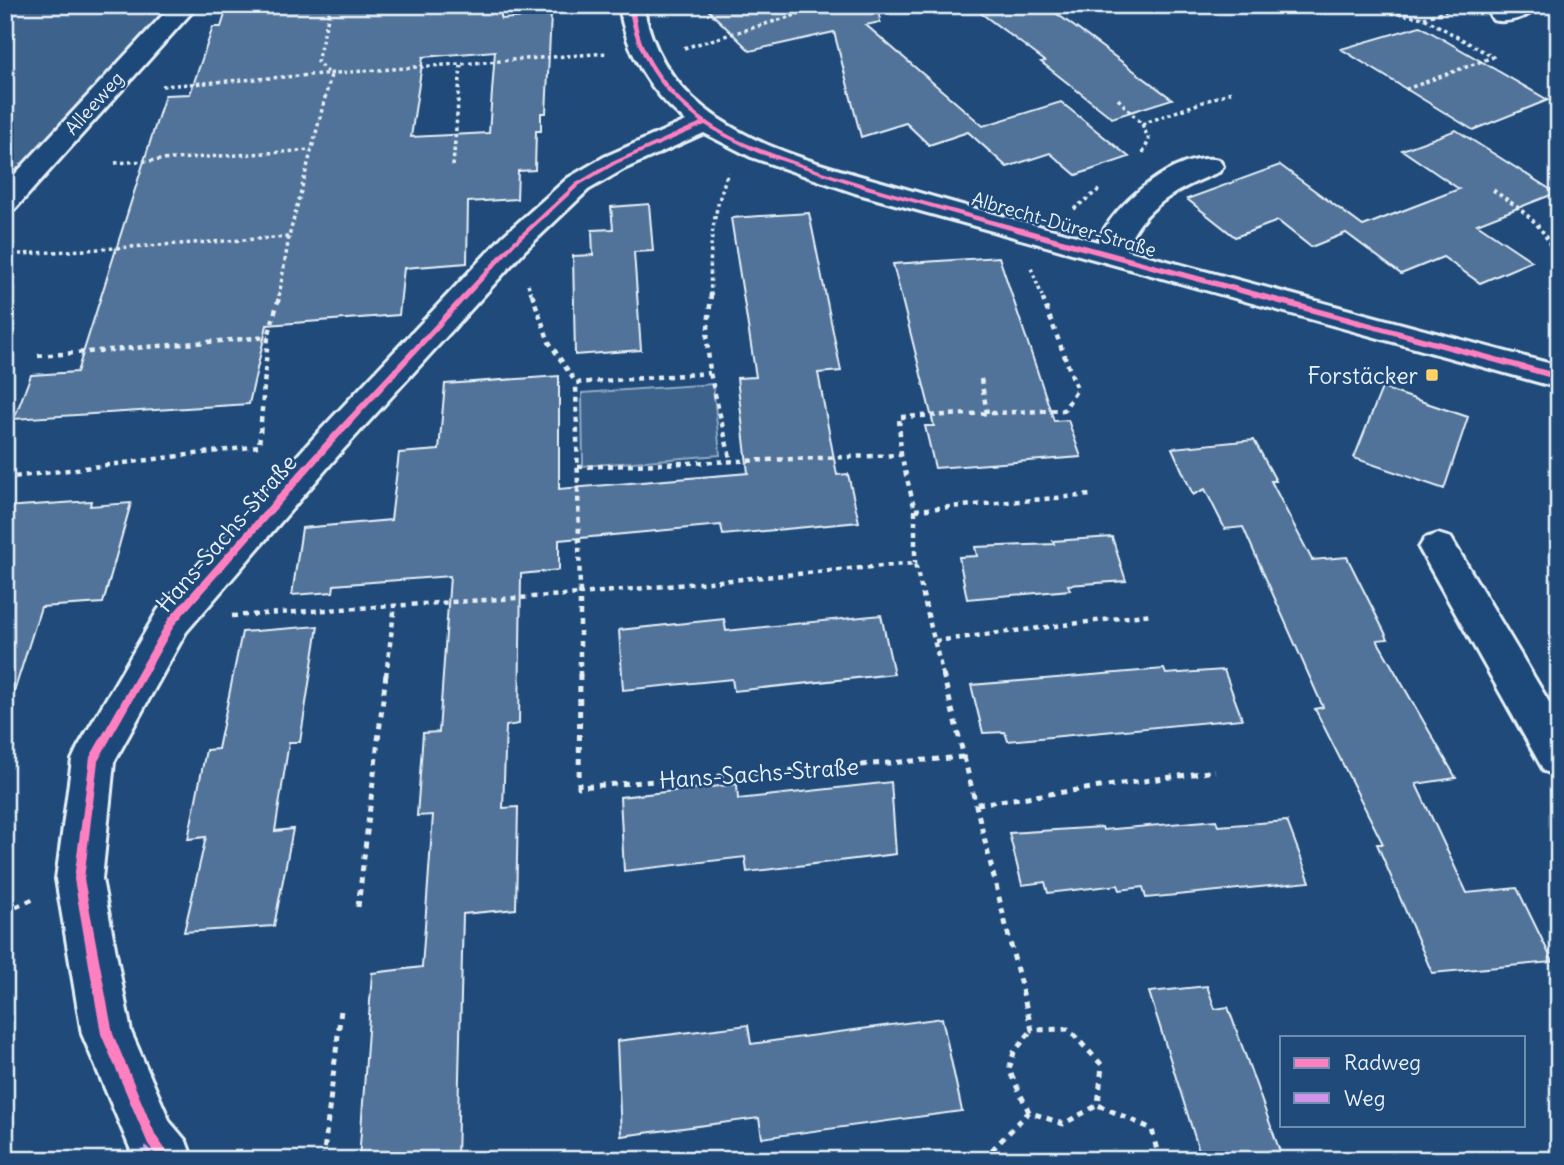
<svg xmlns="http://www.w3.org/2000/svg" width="1564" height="1165" font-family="Delius,sans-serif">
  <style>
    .green { fill: #3c628c; stroke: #92aac2; stroke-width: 2 }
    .building { fill: #517399; stroke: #e8f1f8; stroke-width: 2; fill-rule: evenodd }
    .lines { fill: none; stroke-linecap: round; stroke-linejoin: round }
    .minor-casing { stroke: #e8f1f8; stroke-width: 6 }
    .path-far2 { stroke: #e8f1f8; stroke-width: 3.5; stroke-dasharray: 3.5 3.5; stroke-linecap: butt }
    .path-far1 { stroke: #e8f1f8; stroke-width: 4.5; stroke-dasharray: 5 5; stroke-linecap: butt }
    .path { stroke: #e8f1f8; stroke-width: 5; stroke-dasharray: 6 6; stroke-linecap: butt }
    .minor { fill: #1f4a7a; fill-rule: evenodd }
    .quiet { stroke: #d193ec; stroke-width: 9; stroke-dasharray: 17 9; stroke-linecap: butt }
    .cycleway-casing { stroke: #1f4a7a; stroke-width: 4 }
    .cycleway { fill: #ff80c0; fill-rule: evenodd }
    .poi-dot { fill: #ffd166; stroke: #1f4a7a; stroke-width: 2.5 }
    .labels { text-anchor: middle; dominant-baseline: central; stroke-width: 5; stroke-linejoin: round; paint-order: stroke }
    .far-street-label { font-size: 19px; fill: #e8f1f8; stroke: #1f4a7a }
    .poi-label { font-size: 23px; fill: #e8f1f8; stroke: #1f4a7a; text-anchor: end }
    .street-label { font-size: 23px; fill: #e8f1f8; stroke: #1f4a7a }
  </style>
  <rect width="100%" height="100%" fill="#1f4a7a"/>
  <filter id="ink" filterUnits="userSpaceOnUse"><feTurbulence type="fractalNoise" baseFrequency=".0143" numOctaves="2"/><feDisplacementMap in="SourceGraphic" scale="14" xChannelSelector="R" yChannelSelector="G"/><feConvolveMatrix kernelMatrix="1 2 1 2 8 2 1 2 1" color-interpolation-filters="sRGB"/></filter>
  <g filter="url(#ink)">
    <!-- green -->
    <path class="green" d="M5,5h172l-172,184z
      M713,384l7,71 -137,11 -1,-73z"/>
    <!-- building -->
    <path class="building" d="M228,5h273v14l50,-4 -5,98h-5v18h-5l-1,39 -17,1 -1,28 -49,3 -1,61 -63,5 -5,47 -132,10 -18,79 -235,15 17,-44 46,-3 88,-277 25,-1 23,-67h8zM495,51l-6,82 -78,4 12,-80z
      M703,5h175l2,17 -14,3 117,101 78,-24 68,55 -53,18 -26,-22 -43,14 -39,-35 -39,13 -23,-22 -45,14 -27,-105 -84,19z
      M970,5h75l127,94 -60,19 -71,-56 4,-1z
      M1420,26l128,74 -75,30 -132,-81z
      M1456,130l100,63 -79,31 55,37 -52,22 -37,-26 -42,17 -55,-41 -35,14 -33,-26 -43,16 -48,-38 93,-34 83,61 96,-37 -57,-39z
      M649,204l4,47 -19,1 7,98 -66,5 -2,-99 20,-1 -1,-25 21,-1 -2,-22z
      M809,213l32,158 -23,2 19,102 11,-1 11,48 -136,13 -2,-10 -162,15v30l-38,4 -2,150 -13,2 -3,82 15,-1 -2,102 -53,5 -6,246h-98l13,-187 50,-6 11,-152 -16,1 6,-83 16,-1 11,-156 -116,9 -1,7 -41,3 10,-67 89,-8 8,-67 40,-3 6,-66 114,-8v113l189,-16 -11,-95 19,-1 -25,-159z
      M999,257l55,164 14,-1 13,37 -146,11 -10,-42h9l-41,-162z
      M1382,388l86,29 -24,72 -90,-31z
      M1254,440l22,41h-5l41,79 35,-3 41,82 -11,1 79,138 -40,6 51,109 50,-5 36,74 -121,11 -55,-129h6l-68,-135 8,-2 -80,-180 -18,2 -20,-40 -12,6 -21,-47z
      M91,501l-1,5 41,-3 -28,100 -62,4 -27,85 -9,-1v-184z
      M1112,537l14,44 -58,4 2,5 -103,9 -8,-42 18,-1 -2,-9 79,-3 -1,-3z
      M881,615l13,59 -160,17 -2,-12 -109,11 -4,-60 105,-11 2,12z
      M318,626l-18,116h-11l-14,89 18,-2 -19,97 -90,6 22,-95 -18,2 18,-89 12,-1 24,-117z
      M1164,669l2,5 58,-4 18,49 -234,22 -3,-9 -22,1 -12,-48z
      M891,782l5,72 -149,18 -2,-15 -121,14 -4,-74 117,-13 1,15z
      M1216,820l2,6 69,-5 23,61 -164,16 -3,-11 -23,3 -2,-5 -70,8 -3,-11 -23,3 -13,-52 93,-6 1,3z
      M1207,986l8,23 13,-2 55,153h-81l-53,-168z
      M942,1018l20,93 -200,27 -3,-20 -138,18 -4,-95 131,-16 3,19z"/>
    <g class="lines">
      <defs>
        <path id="minor" d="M172,5h26l-183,204 -10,3v-27z
          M619,5h24c8,42 27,76 61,103 51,41 122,58 185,76 69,21 139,39 209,58 14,-37 80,-92 121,-82l4,6 -4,6c-40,16 -78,35 -93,78l433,116v22l-704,-195 -104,-36 -47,-24 -80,36 -36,21 -63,60 -184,202 -155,180 -72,130 -12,117 29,153 39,90 16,19 7,19h-58l-53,-126 -26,-155 16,-119 6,-13 80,-137 159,-176 186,-198 65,-58 36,-21 82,-36c-37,-30 -60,-69 -67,-116z
          M1504,5h35c-8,12 -32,19 -46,15l-3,-5z
          M1438,534l13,4 108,181v57l-15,-5 -125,-223 6,-10z"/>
      </defs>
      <!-- minor casing -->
      <use href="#minor" class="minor-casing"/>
      <!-- path-far2 -->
      <path class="path-far2" d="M331,5l-14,57 14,13
        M1342,5l82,13 69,39 -89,33
        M1424,18l39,-13
        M684,48l146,-43
        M162,86l445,-33
        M1118,99l24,25 7,16 -7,15
        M1142,124l89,-32
        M115,163l197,-13
        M453,166l8,-101
        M1493,190c46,31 66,47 64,106
        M1074,209l26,-20
        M5,255l284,-18 42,-162
        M1031,268l11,28
        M528,284l4,12
        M279,296l10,-59
        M711,296c-2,-52 0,-75 17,-124"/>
      <!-- path-far1 -->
      <path class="path-far1" d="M532,294l17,48 27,41
        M711,294l-4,45 3,34 21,89
        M1552,338l5,-44
        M38,356l230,-19
        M981,379l6,34
        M901,455l-2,-38 165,-7 13,-21 -36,-95
        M578,467l323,-12 14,55v53
        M5,478l254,-32 9,-109 12,-43
        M915,510l176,-15
        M232,616l348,-22 -4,-211 134,-10
        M935,641l217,-27
        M386,676l9,-72
        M580,676v-82l335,-31 28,113"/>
      <!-- path -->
      <path class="path" d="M580,674l-1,113 385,-30
        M943,674l21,83
        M964,757l68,273 36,-1 34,36 -4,40 54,24 7,31
        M977,804l238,-33
        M358,907l28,-233
        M5,912l28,-13
        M1029,1112l-20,-42 5,-18 18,-22
        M323,1160l18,-150
        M958,1160l30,-6 41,-42 34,12 35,-19"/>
      <!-- minor -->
      <use href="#minor" class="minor"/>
      <!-- quiet -->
      <path class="quiet" d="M146,1160l6,-20"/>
      <defs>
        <path id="cycleway" d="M628,5h6c2,14 4,28 10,42 18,40 54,73 93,92 21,10 43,17 65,25 37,13 75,24 113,35l644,175v6l-507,-138 -189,-54 -105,-35 -33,-16 -20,-12 -89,39 -36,21 -64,59 -184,201 -157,179 -77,137 -14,118 29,155 43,102 17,24h-14l-11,-16 -47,-110 -27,-155 16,-122 79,-139 157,-177 186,-199 64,-59 36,-21 89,-40c-41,-31 -65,-65 -73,-117z"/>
      </defs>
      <!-- cycleway casing -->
      <use href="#cycleway" class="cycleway-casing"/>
      <!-- cycleway -->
      <use href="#cycleway" class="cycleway"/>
    </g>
  </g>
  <!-- markers -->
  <rect class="poi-dot" x="1425" y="368" width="14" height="14" rx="3.5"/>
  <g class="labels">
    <!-- far-street labels -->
    <g class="far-street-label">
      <text transform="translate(94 103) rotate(-48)">Alleeweg</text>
      <text transform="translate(1064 224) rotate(16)">Albrecht-Dürer-Straße</text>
    </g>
    <!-- poi labels -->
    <g class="poi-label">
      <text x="1418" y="375">Forstäcker</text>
    </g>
    <!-- street labels -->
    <g class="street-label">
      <text transform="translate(226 533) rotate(-49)">Hans-Sachs-Straße</text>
      <text transform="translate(759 773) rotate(-4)">Hans-Sachs-Straße</text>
    </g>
  </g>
  <!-- margin -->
  <rect width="1564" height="1165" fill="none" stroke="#1f4a7a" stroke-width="28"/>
  <rect x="14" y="14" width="1536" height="1137" fill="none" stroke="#e8f1f8" stroke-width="2.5" filter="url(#ink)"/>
  <!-- legend -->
  <rect x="1280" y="1036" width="245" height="91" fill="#1f4a7a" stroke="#6f8dac" stroke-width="2"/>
  <rect x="1294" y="1058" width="35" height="10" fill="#ff80c0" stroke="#6f8dac" stroke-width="2"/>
  <text x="1344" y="1070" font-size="21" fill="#e8f1f8">Radweg</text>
  <rect x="1294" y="1093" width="35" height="10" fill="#d193ec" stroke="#6f8dac" stroke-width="2"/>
  <text x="1344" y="1106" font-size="21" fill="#e8f1f8">Weg</text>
</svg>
